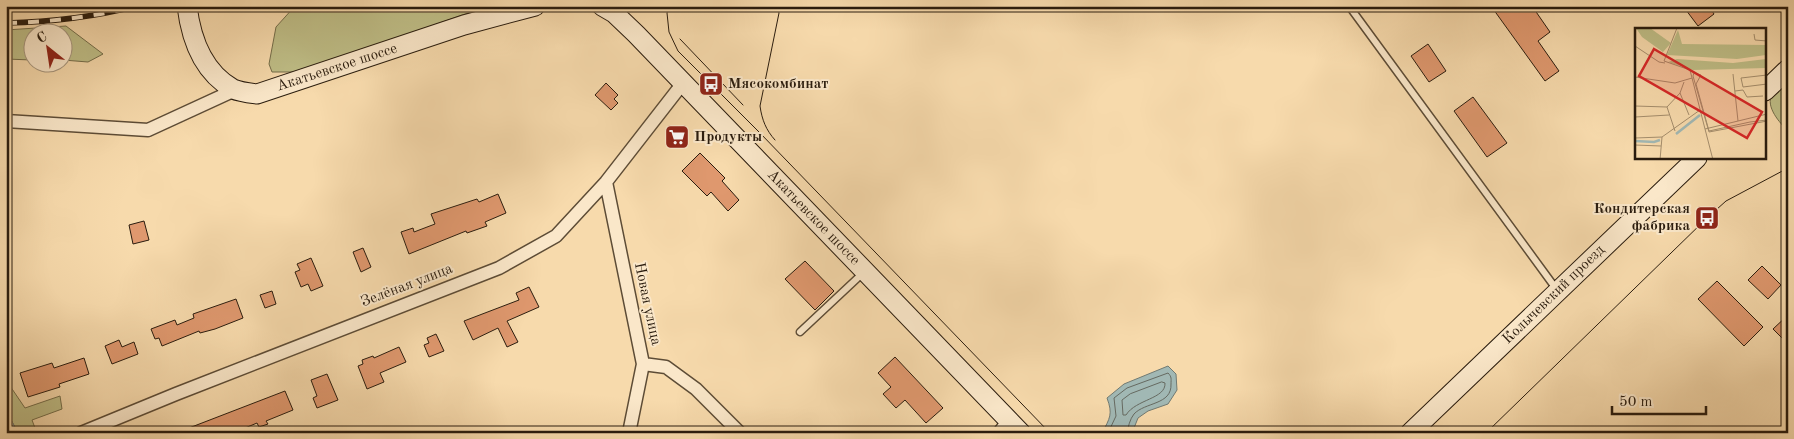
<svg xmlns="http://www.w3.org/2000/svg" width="1794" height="439" font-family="'Old Standard TT',serif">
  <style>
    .green { fill: #bfbe87; stroke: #746d4a }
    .water { fill: #a1b8b4; stroke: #717a72 }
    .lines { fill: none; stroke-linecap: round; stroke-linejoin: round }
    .shore { stroke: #666a61; stroke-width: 1 }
    .building { fill: #df986e; stroke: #2a1c0e }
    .service-casing { stroke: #5d4c36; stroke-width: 9 }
    .minor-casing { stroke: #5d4c36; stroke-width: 15 }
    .secondary-casing { stroke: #2a1c0e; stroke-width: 21 }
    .service { stroke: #fae7c9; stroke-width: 6 }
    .minor { stroke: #fae7c9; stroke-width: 12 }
    .secondary { stroke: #fae7c9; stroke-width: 19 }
    .tram { stroke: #2a1c0e; stroke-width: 1 }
    .rail-casing { stroke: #2a1c0e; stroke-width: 5.5 }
    .rail { stroke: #fae7c9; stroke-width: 4; stroke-dasharray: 11; stroke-linecap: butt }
    .labels { text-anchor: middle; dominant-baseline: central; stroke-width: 4; stroke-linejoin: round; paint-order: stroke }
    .street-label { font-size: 15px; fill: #2a1c0e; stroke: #fae7c9 }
    .poi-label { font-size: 15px; font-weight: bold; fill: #2a1c0e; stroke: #fae7c9; text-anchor: start }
    .inset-river { fill: none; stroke: #a1b8b4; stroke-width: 2.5 }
    .inset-road { fill: none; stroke: #a58e6d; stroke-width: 1 }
    .view { fill: #d62828; fill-opacity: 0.15; stroke: #d62828; stroke-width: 2.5 }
    .inset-edge { fill: none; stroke: #2a1c0e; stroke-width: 2.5 }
  </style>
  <rect width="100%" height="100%" fill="#f7daac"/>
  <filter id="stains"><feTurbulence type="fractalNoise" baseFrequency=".004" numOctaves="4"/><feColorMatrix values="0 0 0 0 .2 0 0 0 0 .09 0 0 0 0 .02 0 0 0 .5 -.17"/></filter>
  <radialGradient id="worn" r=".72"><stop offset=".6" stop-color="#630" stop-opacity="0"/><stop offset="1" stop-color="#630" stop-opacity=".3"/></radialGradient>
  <!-- green -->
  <path class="green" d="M295,6h193l-188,66h-28l-3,-8 7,-37z
    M66,26l37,28 -15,8 -25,-2 -1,-28h-30v28l-26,-1v-29z
    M1788,80v51c-8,-8 -23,-24 -16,-37 3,-5 11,-10 16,-14z
    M6,380l19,28 35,-12 2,13 -30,11 3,8 5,5h-22l-12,-23z"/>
  <!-- water -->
  <path class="water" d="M1168,366l8,8 1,16 -9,14 -20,7 -10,7 -6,15h-30c8,-15 11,-19 5,-35l17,-14z
    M6,410l12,23h-12z"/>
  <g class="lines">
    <!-- shore -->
    <path class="shore" d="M1162,382l3,1c1,16 -29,16 -39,32h-3l-1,-15 8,-6z
      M1108,433l8,-17 -2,-18 13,-10 41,-15c4,4 3,6 3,11 1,21 -26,18 -37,30 -4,5 -6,13 -7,19"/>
  </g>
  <!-- building -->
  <path class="building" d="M1491,6h41l18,26 -12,9 21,30 -14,10z
    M1683,6h26l5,8 -16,12z
    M1428,44l18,27 -17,11 -18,-26z
    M606,83l12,12 -4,4 4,4 -7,7 -16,-15z
    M1473,97l34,46 -20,14 -33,-46z
    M676,126l12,12 -10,10 -12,-12z
    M700,153l25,25 -3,3 17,19 -11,11 -17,-19 -4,4 -25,-25z
    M498,194l8,19 -21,9 2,4 -20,7 -1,-2 -57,23 -8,-22 12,-4 1,4 21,-8 -4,-10 46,-15 2,3z
    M144,221l5,19 -16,4 -4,-19z
    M363,248l8,19 -10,5 -8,-20z
    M311,258l12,28 -12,5 -3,-7 -7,3 -6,-15 5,-2 -3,-6z
    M805,261l29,30 -19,19 -30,-31z
    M1762,266l19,19 -13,14 -20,-19z
    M1717,281l46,46 -19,19 -46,-47z
    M529,287l10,20 -32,14 11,21 -11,5 -9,-19 -25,12 -9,-19 55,-21 -3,-7z
    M272,291l4,13 -11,4 -5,-13z
    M236,299l7,19 -28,11 -15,4 -1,-2 -37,15 -3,-8 -4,1 -4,-10 24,-9 2,5 17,-7 -1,-4z
    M1788,315v29l-15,-15z
    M436,334l8,17 -15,6 -5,-12 5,-2 -2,-5z
    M119,340l3,7 12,-5 4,12 -26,10 -7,-18z
    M399,347l7,15 -26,11 4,9 -17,7 -9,-23 5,-2 -1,-4 11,-4 1,2z
    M895,357l48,51 -17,15 -21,-23 -9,8 -13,-14 8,-7 -13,-14z
    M84,358l5,16 -30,10 1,3 -32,10 -8,-24 32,-10 2,5z
    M327,374l11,26 -21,8 -4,-10 4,-2 -6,-16z
    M285,391l8,19 -27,11 2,3 -9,3 -2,-4 -24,10h-57z"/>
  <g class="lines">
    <defs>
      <path id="service" d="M1349,6l208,284
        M800,332l63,-59"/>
      <path id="minor" d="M6,121l142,9 87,-40
        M606,182l37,182 -14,69
        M643,364l23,3 30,22 44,44
        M81,433l95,-39 323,-126 57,-32 50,-54 77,-99
        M999,433l10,-13"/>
      <path id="secondary" d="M187,6c4,33 16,66 46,83 7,3 16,4 24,5l207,-69 71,-19
        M602,6l12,7 22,21 385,399
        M1765,91l23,-22
        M1410,433l287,-275"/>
    </defs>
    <!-- service casing -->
    <use href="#service" class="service-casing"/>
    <!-- minor casing -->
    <use href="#minor" class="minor-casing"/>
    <!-- secondary casing -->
    <use href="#secondary" class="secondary-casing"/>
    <!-- service -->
    <use href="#service" class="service"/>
    <!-- minor -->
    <use href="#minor" class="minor"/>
    <!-- secondary -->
    <use href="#secondary" class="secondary"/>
    <!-- tram -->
    <path class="tram" d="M669,6l-2,7 2,19 9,19 81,81 291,301
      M680,39l63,66
      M775,140c-9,-10 -13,-20 -15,-34l19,-93 -2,-7
      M1486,433l221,-215 19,-17 62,-33"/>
    <defs>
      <path id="rail" d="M6,23c45,-1 88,-6 131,-17"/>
    </defs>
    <!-- rail casing -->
    <use href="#rail" class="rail-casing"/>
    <!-- rail -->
    <use href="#rail" class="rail"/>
  </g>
  <!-- icons -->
  <defs>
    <symbol id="bus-square" viewBox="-11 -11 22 22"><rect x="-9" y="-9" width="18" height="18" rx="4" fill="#8f2418" stroke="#fae7c9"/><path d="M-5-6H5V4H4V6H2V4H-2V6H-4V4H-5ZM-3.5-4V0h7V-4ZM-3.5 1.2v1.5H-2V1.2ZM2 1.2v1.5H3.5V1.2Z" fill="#fff"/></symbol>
    <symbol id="supermarket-square" viewBox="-11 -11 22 22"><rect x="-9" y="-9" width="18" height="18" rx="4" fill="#8f2418" stroke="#fae7c9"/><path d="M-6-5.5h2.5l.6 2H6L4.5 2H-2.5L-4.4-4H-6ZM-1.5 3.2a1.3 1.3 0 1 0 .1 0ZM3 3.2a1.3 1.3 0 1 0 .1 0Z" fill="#fff"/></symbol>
  </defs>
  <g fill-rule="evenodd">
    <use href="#bus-square" x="697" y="70" width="28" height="28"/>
    <use href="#supermarket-square" x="663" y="123" width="28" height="28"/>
    <use href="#bus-square" x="1693" y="204" width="28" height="28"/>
  </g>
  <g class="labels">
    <!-- street labels -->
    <g class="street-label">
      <text transform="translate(337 68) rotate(-18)">Акатьевское шоссе</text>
      <text transform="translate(813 218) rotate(46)">Акатьевское шоссе</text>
      <text transform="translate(407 286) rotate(-21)">Зелёная улица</text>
      <text transform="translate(1554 295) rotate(-44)">Колычевский проезд</text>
      <text transform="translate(647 304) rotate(78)">Новая улица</text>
    </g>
    <!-- poi labels -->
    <g class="poi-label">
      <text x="728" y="84">Мясокомбинат</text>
      <text x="694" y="137">Продукты</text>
      <text x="1690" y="209" text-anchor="end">Кондитерская<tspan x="1690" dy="17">фабрика</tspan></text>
    </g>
  </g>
  <!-- overview -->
  <g transform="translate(1635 28)">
    <rect width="131" height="131" fill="#f7daac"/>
    <path d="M1,0h14l21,15 -8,9 -21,-15zM43,2l4,14 84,1v10l-29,4 -70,-4zM42,31l56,4 33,-4v9l-73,2 -25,-8z" fill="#bfbe87"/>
    <path class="inset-river" d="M41,106l24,-19M0,113l19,1 6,-2"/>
    <path class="inset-road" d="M42,0l-13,33 26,9 15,59 62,-15M119,6l1,6 12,1M0,18l24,16 6,1M98,46l5,47M132,47l-26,3 2,9 24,-3M0,49l40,6 17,-5M100,63l8,-1 4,7 16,-1M45,65l9,22M0,78l32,1M0,89l34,-2M132,92l-17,2 -41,9 -13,-47 5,-9 -7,-2 -1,3 16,56 58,-11M70,101l8,31M40,103l-8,-24 13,-14 4,-11M0,110l27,-1 38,-27M0,117l26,1M25,132l2,-23"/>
    <path class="view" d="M19,21l108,63 -15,26 -108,-62z"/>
    <rect width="131" height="131" class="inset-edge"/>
  </g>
  <!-- margin -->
  <rect width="1794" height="439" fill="none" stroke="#f7daac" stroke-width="25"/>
  <rect x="8" y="8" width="1779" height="424" fill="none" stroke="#2a1c0e" stroke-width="2.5"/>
  <rect x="12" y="12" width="1769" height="414" fill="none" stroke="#2a1c0e"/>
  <!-- north arrow -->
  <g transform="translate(48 48) rotate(330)"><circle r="24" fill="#fae7c9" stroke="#a7967e"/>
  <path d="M0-4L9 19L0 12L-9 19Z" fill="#8f2418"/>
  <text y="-8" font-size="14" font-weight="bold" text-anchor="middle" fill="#2a1c0e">С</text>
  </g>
  <!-- scale -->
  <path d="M1612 406v8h94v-8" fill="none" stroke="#2a1c0e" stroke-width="2.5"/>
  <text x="1619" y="406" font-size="15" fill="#2a1c0e" stroke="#fae7c9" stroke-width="4" paint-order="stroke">50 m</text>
  <rect width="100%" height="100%" filter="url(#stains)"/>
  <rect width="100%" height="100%" fill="url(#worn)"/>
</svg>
